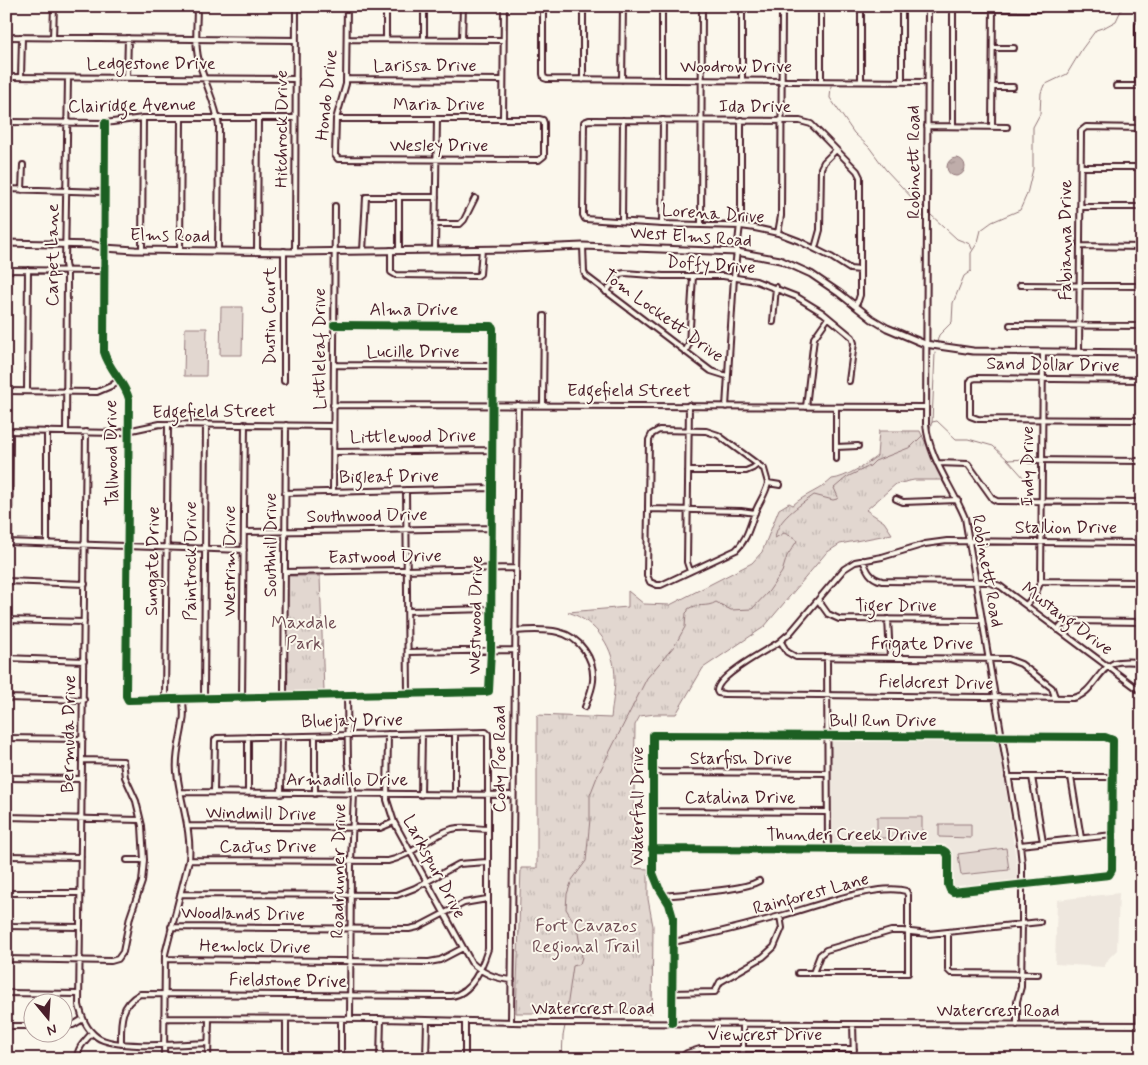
<svg xmlns="http://www.w3.org/2000/svg" width="1148" height="1065" font-family="Mynerve,sans-serif">
  <style>
    .built { fill: #eee7de }
    .park { fill: url(#park-tufts); stroke: #967b7e }
    .pitch { fill: #e2d7d0; stroke: #967b7e }
    .water { fill: url(#water-ripples); stroke: #907477 }
    .lines { fill: none; stroke-linecap: round; stroke-linejoin: round }
    .stream { stroke: #907477; stroke-width: 1 }
    .minor-casing { stroke: #4a1f2b; stroke-width: 8 }
    .major-casing { stroke: #4a1f2b; stroke-width: 9 }
    .minor { stroke: #fbf7ec; stroke-width: 4 }
    .major { stroke: #fbf7ec; stroke-width: 5 }
    .cycleway-casing { stroke: #fbf7ec; stroke-width: 11 }
    .cycleway { stroke: #1b5e20; stroke-width: 8 }
    .labels { text-anchor: middle; dominant-baseline: central; stroke-width: 4; stroke-linejoin: round; paint-order: stroke }
    .street-label { font-size: 18px; fill: #4a1f2b; stroke: #fbf7ec }
    .park-label { font-size: 18px; fill: #704d54; stroke: #fbf7ec }
  </style>
  <defs>
    <pattern id="park-tufts" width="24" height="20" patternUnits="userSpaceOnUse" patternTransform="scale(1.25)"><rect width="24" height="20" fill="#e2d7d0"/><path d="M3 7l-1-3M5 7V3M7 7l1-3M15 17l-1-3M17 17v-4M19 17l1-3" fill="none" stroke="#c3b8b3"/></pattern>
    <pattern id="water-ripples" width="26" height="14" patternUnits="userSpaceOnUse" patternTransform="scale(1.25)"><rect width="26" height="14" fill="#bfadaa"/><path d="M2 4q2-2 4 0t4 0M15 11q2-2 4 0t4 0" fill="none" stroke="#9d8c8b"/></pattern>
  </defs>
  <rect width="100%" height="100%" fill="#fbf7ec"/>
  <filter id="ink" filterUnits="userSpaceOnUse"><feTurbulence type="fractalNoise" baseFrequency=".02" numOctaves="2"/><feDisplacementMap in="SourceGraphic" scale="10" xChannelSelector="R" yChannelSelector="G"/><feConvolveMatrix kernelMatrix="1 2 1 2 8 2 1 2 1" color-interpolation-filters="sRGB"/></filter>
  <g filter="url(#ink)">
    <!-- built -->
    <path class="built" d="M831,739h168l20,143 -65,7 -4,-3v-32l-5,-6 -113,-1z
      M1119,893l-2,57 -8,8 -5,9 -49,-3 2,-64z"/>
    <!-- park -->
    <path class="park" d="M879,431h41l23,49h-29l-18,4 -30,26 18,12 8,12 -52,10 -14,9 -62,74 -61,41 -27,46h-21l-15,2 -5,9 -2,143 15,1v30l5,27 -1,87h-136l5,-145h16v-153l74,3c1,-13 4,-26 4,-39 0,-31 -18,-57 -47,-67l60,-5v-16l16,13 26,1 82,-42 10,-11 17,-43 10,-6 4,2c12,-11 28,-15 39,-26 13,-1 35,-15 45,-23z
      M285,576h35l4,116 -37,1z"/>
    <!-- pitch -->
    <path class="pitch" d="M221,307h22l-1,48h-22z
      M185,328h22l-1,48h-22z
      M877,817h45v21h-45z
      M939,824h32v14l-32,-1z
      M1006,848l3,22 -48,5 -3,-21z"/>
    <!-- water -->
    <path class="water" d="M947 167a9 9 0 1 1 18 0a9 9 0 1 1-18 0Z"/>
    <g class="lines">
      <!-- stream -->
      <path class="stream" d="M831,86l-1,12 24,35 15,14 17,23 28,30 9,7
        M931,215l26,24 13,5 2,5
        M937,342l2,-7 13,-13 1,-19 11,-27 7,-5v-18l7,-11 3,-12 11,-8 28,-12 7,-16 6,-25v-42l7,-13 1,-21 3,-8 23,-11 15,-25 14,-19 9,-3 11,-6 7,-15
        M932,422l3,-69
        M929,431l3,-9 5,-1 19,18h12l25,7 15,14 19,-1
        M1008,460l16,18
        M572,880l14,-19 4,-42v-24l7,-18 50,-99 28,-33 10,-18 1,-14 2,-2v-2c8,-6 19,-1 28,-7l15,8 21,-1 17,-18 13,-19 5,-16 10,-15 -2,-3 -11,-5 -9,5c2,-19 24,-32 39,-43l19,5 4,-1 1,-2 -4,-9 13,-11 23,-11 5,-5 36,-14 12,-12
        M565,1022l8,-56 7,-2 2,-7 -5,-30 -11,-18 1,-15 4,-11
        M562,1059l1,-23 2,-10"/>
      <defs>
        <path id="minor" d="M197,6c0,20 -3,40 3,59 6,21 16,39 19,61l-1,125
          M386,6v33
          M424,6v33
          M543,6v68l1,4 3,1 381,3
          M928,6l-2,418c3,35 26,62 39,94l55,327 2,19v60l-1,63 -4,14v24
          M928,8l112,1
          M6,37l290,3
          M53,38l1,-32
          M347,39l156,1
          M462,39l1,-33
          M993,48h21
          M6,77l290,2
          M21,77l1,-39
          M127,77l1,-39
          M346,79l157,1
          M583,80v-74
          M622,80l1,-74
          M662,80v-74
          M742,81v-75
          M821,81v-75
          M861,81v-75
          M902,81v-75
          M1116,86h26
          M1138,86v-61
          M993,87h20
          M336,119h203l4,1 1,3v33l-5,4 -201,-1 -3,-4 1,-36 10,-35 1,-78
          M503,119l1,-113
          M6,122l99,1 38,-5h152
          M105,123l-1,229c5,18 21,30 25,47l-3,297 2,4 357,-8 4,-1 2,-41 2,-322 -1,-2h-5l-153,-1
          M927,126l80,1
          M953,126v-120
          M992,127l1,-121
          M1081,167h61
          M6,189l98,3
          M22,190l1,-25
          M1080,207h62
          M622,220l1,-100
          M435,224h25l4,-4 11,-22
          M662,224l1,-104
          M701,224l1,-218
          M778,233l3,-17 1,-210
          M583,246l1,26 2,4 125,95 16,5
          M1080,246l62,1
          M815,248l5,-18 1,-62 3,-6 12,-12
          M142,250l1,-132
          M391,250v22l5,3 81,1 3,-2 2,-25
          M399,250v-54
          M435,250l2,-131
          M180,251l1,-132
          M257,251l1,-132
          M284,251v130
          M363,251l3,-54h70
          M295,252l1,-246
          M6,270l98,1
          M1020,285l122,1
          M606,292l14,-18 5,-1 38,3h60l33,5 41,16 26,16 29,24 2,6 -5,38
          M854,305l4,-4 2,-6v-118l-3,-6 -46,-47 -11,-3 -211,-1 -5,2 -1,93 2,4 77,5 79,2 14,2 23,5 21,8 32,16 19,12 10,1
          M773,322l3,-35
          M1010,325l132,1
          M685,352l4,-8 4,-68
          M1079,352l2,-221 5,-4 56,1
          M334,365l159,1
          M1142,380l-166,-2 -4,1 -2,3v34l8,3 164,1
          M6,391l91,1 14,-6 8,-6
          M27,391l1,-121
          M333,405l592,2
          M543,405l1,-89
          M689,405l-2,157 3,9
          M726,407l8,-130 7,-61v-96
          M806,407l8,-69 14,-20
          M836,407v52
          M659,430l47,1 12,4 46,34 4,14c-2,10 -8,18 -12,27 -6,14 -8,29 -20,40l-75,35h-4l-7,-3 -3,-7 2,-135 3,-6z
          M6,431l112,2 42,-9 173,2
          M66,432l1,-158 -2,-10 3,-186
          M86,432l-7,573c3,13 7,24 18,32 18,13 87,7 111,6
          M836,447l22,-1
          M334,452l159,-2
          M1030,460l112,1
          M937,463l31,1 25,35 4,2 145,1
          M688,471h58l7,-3 5,-4
          M768,483l12,2
          M406,490l2,203
          M333,492l2,-286
          M285,493l208,-5
          M896,499l7,3 55,-2
          M648,509l93,2 14,2
          M244,532l248,-4
          M6,542l238,8
          M9,542l1,-111
          M1142,543l-195,-2 -22,3 -43,13 -27,5 -11,7 -54,64c-4,3 -8,7 -12,10 -13,8 -61,33 -61,48l1,2 6,1 349,4c20,-4 24,-28 41,-35 9,-3 19,-1 28,-1
          M47,544v-113
          M863,560c4,11 7,18 19,21l106,1 12,4 142,106
          M285,572l231,-4
          M6,581l79,3
          M1041,581l101,1
          M818,600l10,14 11,5 143,1
          M1026,605l9,-10 6,-14 2,-229
          M407,611l84,-2
          M888,619l2,38
          M6,620l78,2
          M1058,630l5,-6 9,-3 70,1
          M515,631c13,-1 29,-2 43,1 22,5 37,27 35,49 -1,9 -5,18 -8,26
          M781,642l6,10 9,5 212,2 13,5 31,24 3,9
          M408,652l107,-2
          M827,657l1,193
          M6,658l78,3
          M347,694l1,68 6,32 -3,67 -1,158
          M284,696l2,-271
          M6,698l78,2
          M242,698l3,-274
          M165,699l3,-275
          M204,699l2,-276
          M388,734l-1,66 7,22 77,140c12,12 25,17 41,18
          M315,736v58
          M6,738l77,1
          M653,772l174,1
          M1008,777h105
          M1032,777l11,65
          M1071,777l10,61
          M6,778l76,1
          M181,792l332,3
          M248,793v-56
          M281,794l1,-58
          M455,794v-61
          M421,795l1,-61
          M653,811l174,1
          M6,817l134,3
          M187,826l185,2h8l14,-6
          M1020,845l93,-10
          M652,849l291,1 3,2 2,4v29l2,5 3,2 156,-17 3,-5 1,-130 -8,-3 -452,-2v138l6,15 10,16 4,14 -1,105
          M6,856l75,1
          M127,860h17
          M189,860l199,1c24,-5 41,-25 64,-32 12,-3 25,0 36,0
          M6,893h75
          M181,894l216,1 18,-7 44,-24 28,-2
          M664,896c22,-3 78,-5 95,-15
          M6,926l74,1
          M171,927l238,2 9,-2 46,-24 23,-4
          M948,932v38l3,3 87,1
          M673,942c36,-7 72,-16 107,-26 30,-8 99,-34 126,-25l2,4v78h-110
          M6,959l105,2 7,-2 5,-7 7,-35 12,-35 2,-22 -2,-34 -6,-25 -11,-24 -2,-16 -40,-1
          M165,959l264,3 11,-2 23,-12
          M813,973l7,-18 6,-5 65,-19h11l27,3 111,-12
          M6,993l73,1
          M672,993l43,-1 5,-10 43,-25 11,-10 8,-19 -2,-12
          M164,1018l217,1 173,4 588,2
          M511,1022l7,-617
          M853,1024l1,35
          M1139,1025l3,-107
          M6,1026h26
          M62,1026l11,-1 10,-6
          M121,1044c0,-20 -2,-39 19,-50l311,2c21,-2 31,-29 37,-47v-215l-2,-2 -269,6 -2,2 -1,52
          M77,1059c0,-11 8,-18 15,-26
          M164,1059l1,-105 24,-94c3,-30 -9,-59 -12,-88 -2,-18 4,-33 6,-50 2,-7 0,-16 0,-23
          M208,1059l1,-40
          M286,1059v-40
          M341,1059v-39
          M380,1059l1,-40
          M426,1059l1,-38
          M465,1059v-37
          M679,1059l8,-6 13,-4h154
          M743,1059v-36"/>
        <path id="major" d="M6,243l88,2 10,3 31,2 160,2 217,-3 71,-3 154,6 43,8 31,14 28,19 33,26 15,9 38,16 48,7 169,2"/>
      </defs>
      <!-- minor casing -->
      <use href="#minor" class="minor-casing"/>
      <!-- major casing -->
      <use href="#major" class="major-casing"/>
      <!-- minor -->
      <use href="#minor" class="minor"/>
      <!-- major -->
      <use href="#major" class="major"/>
      <defs>
        <path id="cycleway" d="M105,123l-1,229c5,18 21,30 25,47l-3,297 2,4 357,-8 4,-1 2,-41 2,-322 -1,-2h-5l-153,-1
          M652,849l291,1 3,2 2,4v29l2,5 3,2 156,-17 3,-5 1,-130 -8,-3 -452,-2v138l6,15 10,16 4,14 -1,105"/>
      </defs>
      <!-- cycleway casing -->
      <use href="#cycleway" class="cycleway-casing"/>
      <!-- cycleway -->
      <use href="#cycleway" class="cycleway"/>
    </g>
  </g>
  <g class="labels">
    <!-- street labels -->
    <g class="street-label">
      <text x="151" y="64">Ledgestone Drive</text>
      <text x="425" y="66">Larissa Drive</text>
      <text x="736" y="67">Woodrow Drive</text>
      <text transform="translate(327 95) rotate(-84)">Hondo Drive</text>
      <text x="439" y="105">Maria Drive</text>
      <text transform="translate(132 106) rotate(-1)">Clairidge Avenue</text>
      <text x="755" y="107">Ida Drive</text>
      <text transform="translate(282 129) rotate(-90)">Hitchrock Drive</text>
      <text x="439" y="146">Wesley Drive</text>
      <text transform="translate(914 162) rotate(-90)">Robinett Road</text>
      <text transform="translate(713 214) rotate(4)">Lorena Drive</text>
      <text transform="translate(170 236) rotate(1)">Elms Road</text>
      <text transform="translate(691 237) rotate(4)">West Elms Road</text>
      <text transform="translate(1066 240) rotate(-90)">Fabianna Drive</text>
      <text transform="translate(53 255) rotate(-90)">Carpet Lane</text>
      <text transform="translate(711 265) rotate(4)">Doffy Drive</text>
      <text x="414" y="310">Alma Drive</text>
      <text transform="translate(270 316) rotate(-90)">Dustin Court</text>
      <text transform="translate(663 316) rotate(36)">Tom Lockett Drive</text>
      <text transform="translate(320 349) rotate(-90)">Littleleaf Drive</text>
      <text x="413" y="352">Lucille Drive</text>
      <text transform="translate(1053 365) rotate(1)">Sand Dollar Drive</text>
      <text x="629" y="391">Edgefield Street</text>
      <text transform="translate(214 412) rotate(-1)">Edgefield Street</text>
      <text transform="translate(413 437) rotate(-1)">Littlewood Drive</text>
      <text transform="translate(112 453) rotate(-91)">Tallwood Drive</text>
      <text transform="translate(1028 466) rotate(-90)">Indy Drive</text>
      <text transform="translate(389 477) rotate(-1)">Bigleaf Drive</text>
      <text transform="translate(367 516) rotate(-1)">Southwood Drive</text>
      <text x="1066" y="528">Stallion Drive</text>
      <text transform="translate(271 545) rotate(-90)">Southhill Drive</text>
      <text transform="translate(385 557) rotate(-1)">Eastwood Drive</text>
      <text transform="translate(153 561) rotate(-89)">Sungate Drive</text>
      <text transform="translate(191 561) rotate(-90)">Paintrock Drive</text>
      <text transform="translate(230 561) rotate(-90)">Westrim Drive</text>
      <text transform="translate(987 571) rotate(80)">Robinett Road</text>
      <text x="896" y="606">Tiger Drive</text>
      <text transform="translate(476 615) rotate(-89)">Westwood Drive</text>
      <text transform="translate(1067 619) rotate(37)">Mustang Drive</text>
      <text x="922" y="644">Frigate Drive</text>
      <text transform="translate(936 683) rotate(1)">Fieldcrest Drive</text>
      <text transform="translate(352 721) rotate(-1)">Bluejay Drive</text>
      <text x="883" y="721">Bull Run Drive</text>
      <text transform="translate(69 734) rotate(-89)">Bermuda Drive</text>
      <text transform="translate(500 759) rotate(-90)">Cody Poe Road</text>
      <text x="741" y="759">Starfish Drive</text>
      <text x="347" y="780">Armadillo Drive</text>
      <text x="740" y="798">Catalina Drive</text>
      <text transform="translate(638 806) rotate(-90)">Waterfall Drive</text>
      <text transform="translate(261 814) rotate(1)">Windmill Drive</text>
      <text x="847" y="835">Thunder Creek Drive</text>
      <text x="268" y="847">Cactus Drive</text>
      <text transform="translate(434 867) rotate(62)">Larkspur Drive</text>
      <text transform="translate(339 871) rotate(-89)">Roadrunner Drive</text>
      <text transform="translate(811 894) rotate(-15)">Rainforest Lane</text>
      <text transform="translate(243 914) rotate(1)">Woodlands Drive</text>
      <text transform="translate(255 947) rotate(1)">Hemlock Drive</text>
      <text transform="translate(288 981) rotate(1)">Fieldstone Drive</text>
      <text x="593" y="1009">Watercrest Road</text>
      <text x="998" y="1011">Watercrest Road</text>
      <text x="765" y="1035">Viewcrest Drive</text>
    </g>
    <!-- park labels -->
    <g class="park-label">
      <text x="304" y="623">Maxdale<tspan x="304" dy="21">Park</tspan></text>
      <text x="586" y="926">Fort Cavazos<tspan x="586" dy="21">Regional Trail</tspan></text>
    </g>
  </g>
  <!-- margin -->
  <rect width="1148" height="1065" fill="none" stroke="#fbf7ec" stroke-width="25"/>
  <rect x="12" y="12" width="1123" height="1040" fill="none" stroke="#4a1f2b" stroke-width="2" filter="url(#ink)"/>
  <!-- north arrow -->
  <g transform="translate(48 1018) rotate(162)"><circle r="24" fill="#fbf7ec" stroke="#b4a19f"/>
  <path d="M0-4L9 19L0 12L-9 19Z" fill="#4a1f2b"/>
  <text y="-8" font-size="14" font-weight="bold" text-anchor="middle" fill="#4a1f2b">N</text>
  </g>
</svg>
